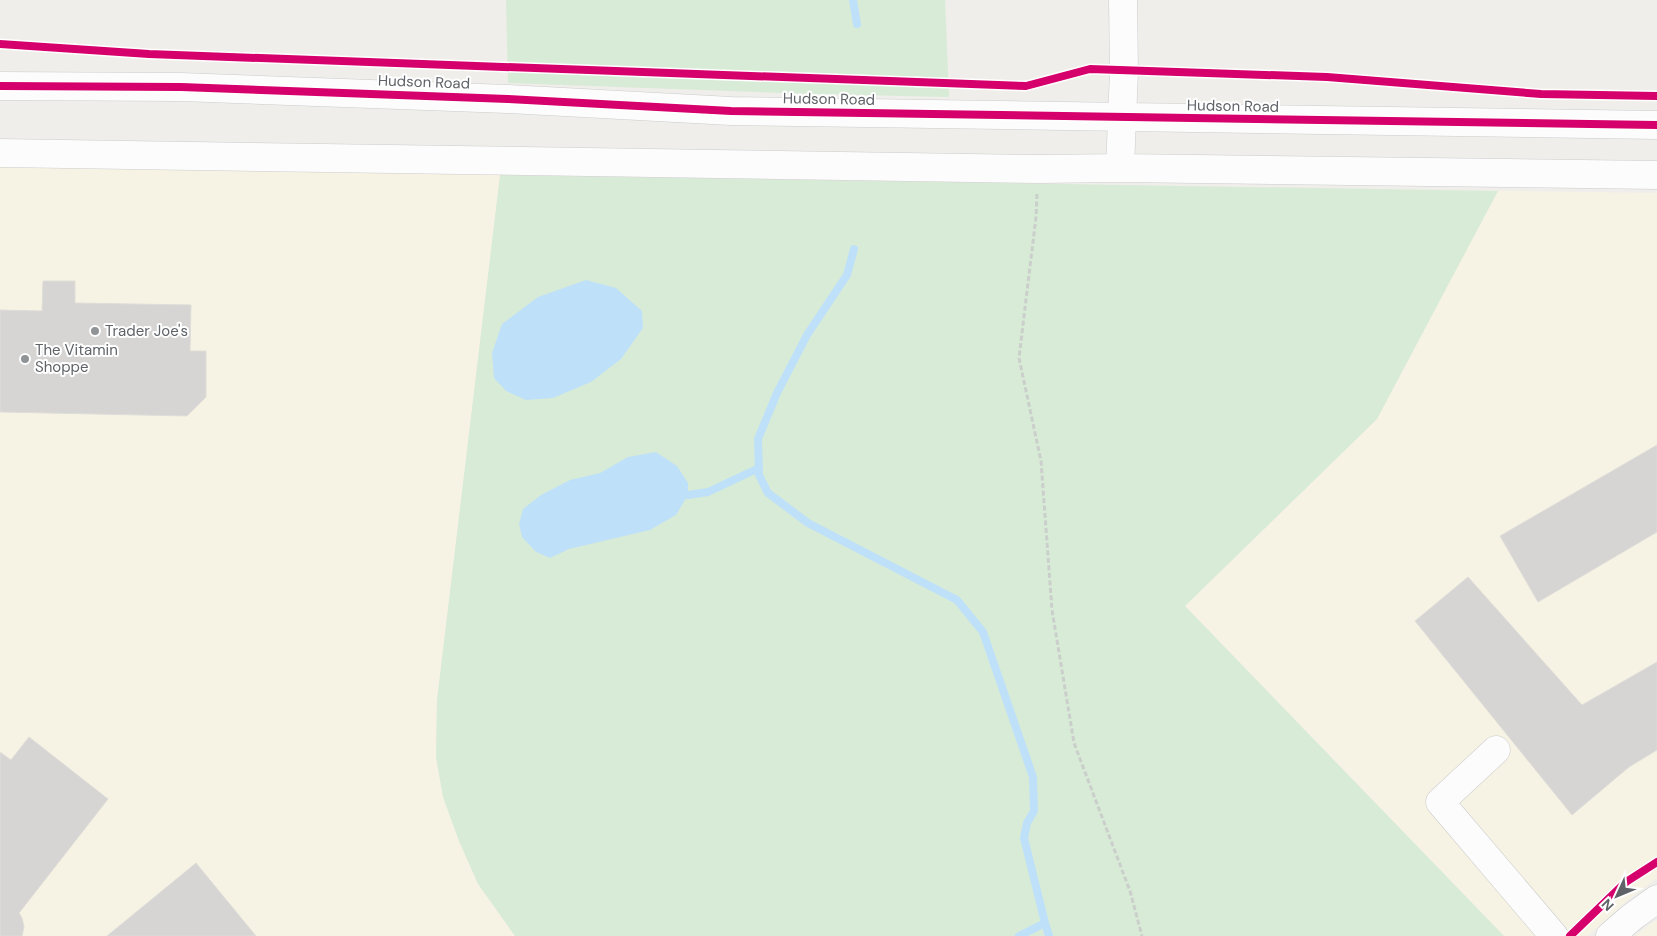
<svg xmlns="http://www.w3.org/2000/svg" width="1657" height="936" font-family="'DM Sans',sans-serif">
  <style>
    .commercial { fill: #f7f3e4 }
    .green { fill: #d8ebd6 }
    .water { fill: #bfe0f9 }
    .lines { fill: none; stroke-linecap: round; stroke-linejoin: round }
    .stream { stroke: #bfe0f9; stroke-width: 8 }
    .building { fill: #d6d5d3; stroke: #deddd9 }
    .minor-casing { stroke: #cbcccc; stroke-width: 29 }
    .path { stroke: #cacfcc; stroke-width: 3; stroke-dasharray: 5 2.5; stroke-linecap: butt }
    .minor { stroke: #fdfcfc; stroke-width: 28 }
    .cycleway-casing { stroke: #fff; stroke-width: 11 }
    .cycleway { stroke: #d6006c; stroke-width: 8 }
    .poi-dot { fill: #919496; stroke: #fff; stroke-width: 2 }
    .labels { text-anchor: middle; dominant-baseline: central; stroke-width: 4; stroke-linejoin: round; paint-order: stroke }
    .street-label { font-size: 15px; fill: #5f6368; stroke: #fff }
    .poi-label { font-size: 15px; fill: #5f6368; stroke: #fff; text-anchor: start }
  </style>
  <rect width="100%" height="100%" fill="#efeeea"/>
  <!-- commercial -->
  <path class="commercial" d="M0,153l502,8 -65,539 -1,57 7,40 16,44 19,43 37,52h-515z
    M1496,191l161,2v685l-27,20 -42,38h-84l-319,-330 192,-187z
    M1657,920v16h-22l18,-14z"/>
  <!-- green -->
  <path class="green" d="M506,0h439l4,97 -135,-3 -306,-11z
    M500,175l998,16 -121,228 -192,187 319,330h-989l-37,-52 -19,-43 -16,-44 -7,-40 1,-57z"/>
  <!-- water -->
  <path class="water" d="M586,280l30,8 26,23 1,17 -22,31 -30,23 -38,16 -27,2 -20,-9 -12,-13 -2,-25 10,-29 36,-27z
    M656,452l21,14 11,17v12l-12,20 -26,15 -81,19 -19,9 -14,-6 -14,-15 -3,-13 4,-15 18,-14 29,-15 30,-7 28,-16z"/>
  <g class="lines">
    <!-- stream -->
    <path class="stream" d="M853,0l4,24
      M854,249l-7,26 -40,60 -30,58 -19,46 1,36 9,18 40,30 149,77 26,32 50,145 1,34 -7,12 -3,15 21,85 -26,13
      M688,495l20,-3 51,-24
      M1045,923l4,13"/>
  </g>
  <!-- building -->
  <path class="building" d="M43,281h32v22l116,2 -1,46h16v46l-19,19 -187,-4v-102l42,1z
    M1657,445v87l-119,70 -38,-66z
    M1468,577l114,128 75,-43v88l-28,17 -57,48 -157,-194z
    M29,737l79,62 -89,114 3,5 2,9 -2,9h-22v-184l11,8z
    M196,863l60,73h-149z"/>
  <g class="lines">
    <defs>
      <path id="minor" d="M0,86l181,1 327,12 223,12 926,14
        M0,153l1039,16 81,-1 537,7
        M1120,168l4,-97 -1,-71
        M1496,750l-56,52 114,134
        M1610,936l22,-19 25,-18"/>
    </defs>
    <!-- minor casing -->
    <use href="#minor" class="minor-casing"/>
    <!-- path -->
    <path class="path" d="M1037,194l-1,23 -17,141 22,103 11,149 22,133 56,148 12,45"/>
    <!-- minor -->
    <use href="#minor" class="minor"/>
    <defs>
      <path id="cycleway" d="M0,44l149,10 877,32 64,-17 237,8 214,17 116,2
        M0,86l181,1 327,12 223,12 926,14
        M1570,936l56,-54 31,-20"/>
    </defs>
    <!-- cycleway casing -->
    <use href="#cycleway" class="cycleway-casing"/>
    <!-- cycleway -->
    <use href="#cycleway" class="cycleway"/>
  </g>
  <!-- markers -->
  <g class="poi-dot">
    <circle cx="95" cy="331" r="5"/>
    <circle cx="25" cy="359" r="5"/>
  </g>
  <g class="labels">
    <!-- street labels -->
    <g class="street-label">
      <text transform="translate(424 82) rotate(2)">Hudson Road</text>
      <text transform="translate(829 99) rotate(1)">Hudson Road</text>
      <text transform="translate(1233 106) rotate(1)">Hudson Road</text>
    </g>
    <!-- poi labels -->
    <g class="poi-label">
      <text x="105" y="331">Trader Joe's</text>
      <text x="35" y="350">The Vitamin<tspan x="35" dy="17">Shoppe</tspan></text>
    </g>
  </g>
  <!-- north arrow -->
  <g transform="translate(1617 896) rotate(226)" stroke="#ffffff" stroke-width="4" paint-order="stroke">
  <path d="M0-4L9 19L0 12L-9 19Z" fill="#5f6368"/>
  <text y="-8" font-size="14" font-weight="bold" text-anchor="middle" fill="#5f6368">N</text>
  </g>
</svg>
